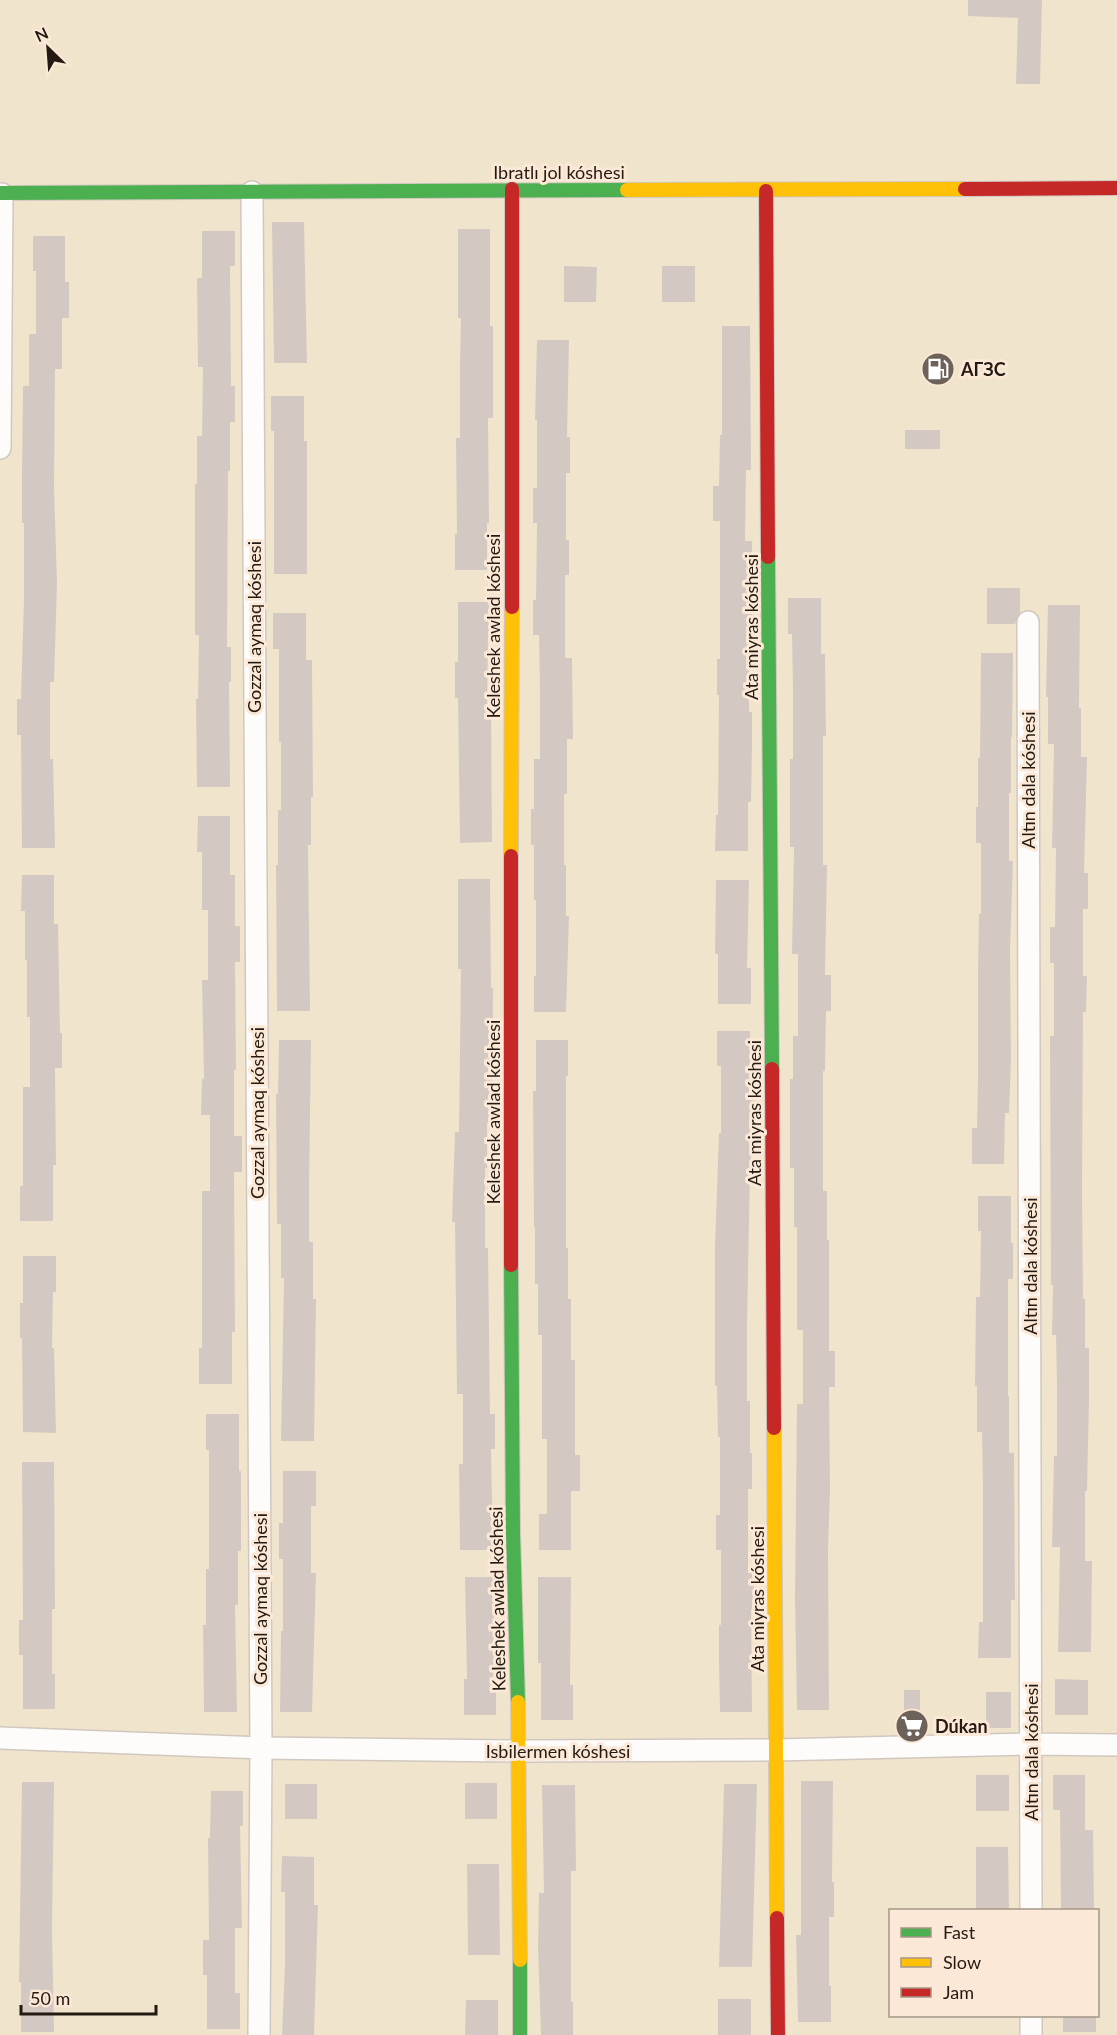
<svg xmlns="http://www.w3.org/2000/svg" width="1117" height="2035" font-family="Lato,sans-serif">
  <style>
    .sand { fill: #f0e5cc; fill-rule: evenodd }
    .building { fill: #d4c9c2 }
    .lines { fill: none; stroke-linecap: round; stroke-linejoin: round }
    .street-casing { stroke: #d1c7bf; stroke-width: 24 }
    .fast-casing { stroke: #d1c7bf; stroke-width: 16 }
    .slow-casing { stroke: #d1c7bf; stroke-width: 16 }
    .jam-casing { stroke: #d1c7bf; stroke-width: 16 }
    .street { stroke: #fdfcfa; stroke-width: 21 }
    .fast { stroke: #4caf50; stroke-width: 14 }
    .slow { stroke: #ffc107; stroke-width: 14 }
    .jam { stroke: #c62828; stroke-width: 14 }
    .labels { text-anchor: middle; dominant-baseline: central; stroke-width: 6; stroke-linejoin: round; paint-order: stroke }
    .street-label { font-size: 18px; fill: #231a12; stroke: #fce8d6 }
    .poi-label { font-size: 18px; font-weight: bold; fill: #231a12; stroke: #fce8d6; text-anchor: start }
  </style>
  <rect width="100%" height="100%" fill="#f4e9de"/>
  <!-- sand -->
  <path class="sand" d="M0,0h1117v2035h-1117zM890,1910h208v106h-208z"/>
  <!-- building -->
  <path class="building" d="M968,0h74l-2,84h-24l2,-66 -50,-2z
    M272,222h32l3,141h-33z
    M458,229h32v97h3v92h-5l1,105h-2v47h-32v-36h2l-1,-96h4v-77l1,-43h-3z
    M202,231h33v35h-5l1,120h4v36h-5v49h-2l-1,176h4v35h-2l1,105h-33l-1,-88h2l1,-64h-4v-151h2v-48h5l1,-69h-5l-1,-89h5z
    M33,236h32v46h4v36h-7v51h-7l-1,118 3,96 -3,99h-4v77h3l2,89h-33l-1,-113h-4v-36h4l3,-100v-76h-2v-50l1,-87h6v-52h7v-63h-3z
    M564,266l33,1 -1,35h-32z
    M662,266h33v36h-33z
    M722,326h28l1,144h-5l-1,71h7v97h-3v74h3v35l-1,55h-3v49h-33l1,-36h2l1,-120h-2v-36h3v-138h-7v-35h6l1,-51h2z
    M537,340h32l-2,97h3v36h-4v67h3v35h-4v83h7l1,81h-6v55h-3v71h2v51h3l-3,96h-32v-36h2v-76h-2v-55h-3v-36h3v-50h6v-66l-1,-58h-6v-35h3l1,-77h-4v-35h4v-68h-2z
    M271,396h33v45h3v133h-33v-143h-3z
    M905,430h35v19h-35z
    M987,588h33v25l-5,11h-28z
    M788,598h33v56h4l1,82h-3v129h4l-2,110h6v36h-5l-1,60h-2v120h4v49h2v111h6v36h-6l1,103 -2,60 1,160h-32l-2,-113 2,-193h6v-74h-6v-103h-3v-59h-4v-89h3v-43h5v-82h-6l2,-107h-4v-88h3v-70l-1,-55h-4z
    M458,602h32v35h-2l-1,73h4l1,132 -32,1 -2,-145h-3v-36h3z
    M1048,605h32l-1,103h2v49h6l-3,116h4v36h-5v67h4l-1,36h-3l-1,179 1,108h2v49h4v53l-2,90h-2v70h7l-1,91h-33l2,-105h-8l2,-91h3v-72l-1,-49h-4l1,-50h-2l-1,-249h4v-73h-4v-36h5l1,-79h-4l2,-104h-6v-47h-2z
    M273,613h33v47h6l1,137h-2v48h-3l2,166h-33l-1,-146h2v-55h3v-68h-2v-93h-6z
    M981,653h32l-1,84h-1v56h-2v68h4l-3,88 1,112 -2,52h-4l-1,51h-32v-36h5l1,-50v-107l1,-57h2v-71h-5v-36h2v-49h2z
    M198,816h32v59h5v51h5v36h-5l1,108h-2v66h8v36h-8l1,160h-3v52h-33v-36h3v-157h8v-76h-9l1,-36h2l-2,-99h6v-70h-6v-58h-5z
    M22,875h32v49h4l2,109h2v35h-7l1,97h-3v56h-33v-35h3v-99h7v-70h-3v-57h-2v-49h-4z
    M458,879h32l1,109h2l-1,135h-5v45h-2v80h3l2,166h5v35h-4l2,101h-33l-1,-86h4v-70h-6l-2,-172h-3l3,-90h4l2,-163h-3z
    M716,880h33l-2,88h4v36h-33v-50h-3z
    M717,1031h33v59h4v36h-3v43h-1l-3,157v75h3v52h2v36h-4v84h6v36h-3l1,103h-32l-1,-51v-36h2v-75h-5v-35h4v-78h-2l-1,-51h-2v-140l4,-113h2v-67h-4z
    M279,1040h32l-2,149v53h4v57h3l-2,142h-33l3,-163h-3v-54h-4l-1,-130h2z
    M536,1040h32v36h-2v172h2v51h3v61h4v95h5v36h-9v59h-32v-36h8v-75h-5v-104h-4v-51h-3v-57h-1l-1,-136h3z
    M978,1196h33v47h2v36h-5v117h1v57h5l1,147h-4v58h-33l1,-36h4v-133l-1,-57h-5v-46h-2l1,-89h4l1,-66h-3z
    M23,1256h33v36h-3l-1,56h2l2,85 -33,-1 -1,-94h-2v-35h3z
    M206,1414h33v57h2v80h-3v54h-3l2,107h-33l-1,-87h3v-56h3v-119h-3z
    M22,1462h32l1,147h-3v65h3v35h-32v-54h-4v-35h4z
    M283,1471h33v35h-5v67h5l-4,139h-32l1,-81h2v-72h-4v-36h4z
    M465,1577h28v5h4l2,84h-3v49h-32v-36h3z
    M538,1577h33l-1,108h3v35h-32v-57h-3z
    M1055,1679l33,1v35h-33z
    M904,1690h16v39h-16z
    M986,1692h25v36h-25z
    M976,1775h33v36h-33z
    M1053,1775h32v55h8l1,81h-33l-1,-101h-7z
    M801,1781h32l-1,101h2v35h-5v69h2v36h-33l-2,-87h5z
    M22,1782h32l-2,148 2,102h-33v-50h-2z
    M465,1783h32v36h-32z
    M285,1784h32v35h-32z
    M724,1784h33l-5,183h-33z
    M542,1785h33l1,86h-5v131h2v33h-32l-3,-87 1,-55h5z
    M211,1791h32v35h-3l2,102h-7v65h5v36h-33v-54h-4v-35h6l-1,-102h2z
    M976,1847h32l1,64h-33z
    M282,1856l32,1v48h4l-4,130h-32l3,-70v-73h-4z
    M467,1864h32l1,91h-32z
    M718,1999h33v36h-33z
    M466,2000h32v35h-33z
    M1063,2016h33v16h-33z"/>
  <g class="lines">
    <defs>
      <path id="street" d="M252,192l9,1556 -2,287
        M0,448l2,-254
        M1028,622l3,1288
        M0,1738l261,10 258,3 257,-1 255,-6 86,1
        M1031,2035v-19"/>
      <path id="fast" d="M0,193l627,-3
        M768,557l4,512
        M511,1265l2,268 5,169
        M520,1960v75"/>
      <path id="slow" d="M627,190l338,-1
        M511,856l1,-249
        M774,1428l3,490
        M518,1702l2,258"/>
      <path id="jam" d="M965,189l152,-1
        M766,191l2,366
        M512,607v-418
        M772,1069l2,359
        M511,1265v-409
        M777,1918l1,117"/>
    </defs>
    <!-- street casing -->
    <use href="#street" class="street-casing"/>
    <!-- fast casing -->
    <use href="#fast" class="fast-casing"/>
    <!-- slow casing -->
    <use href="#slow" class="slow-casing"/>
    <!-- jam casing -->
    <use href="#jam" class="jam-casing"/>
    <!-- street -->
    <use href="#street" class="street"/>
    <!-- fast -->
    <use href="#fast" class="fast"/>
    <!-- slow -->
    <use href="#slow" class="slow"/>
    <!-- jam -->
    <use href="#jam" class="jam"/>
  </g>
  <!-- icons -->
  <defs>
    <symbol id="fuel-disc" viewBox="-11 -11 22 22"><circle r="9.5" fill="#6c6259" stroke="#fce8d6"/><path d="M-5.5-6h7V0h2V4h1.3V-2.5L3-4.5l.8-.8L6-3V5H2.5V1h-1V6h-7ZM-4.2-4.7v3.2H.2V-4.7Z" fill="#fff"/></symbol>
    <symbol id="supermarket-disc" viewBox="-11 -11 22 22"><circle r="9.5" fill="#6c6259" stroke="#fce8d6"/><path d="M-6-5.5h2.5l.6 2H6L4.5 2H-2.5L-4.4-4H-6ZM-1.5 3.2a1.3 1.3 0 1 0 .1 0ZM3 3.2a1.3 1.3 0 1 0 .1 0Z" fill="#fff"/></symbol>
  </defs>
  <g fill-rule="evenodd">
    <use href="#fuel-disc" x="919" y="350" width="38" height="38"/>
    <use href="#supermarket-disc" x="893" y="1707" width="38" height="38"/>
  </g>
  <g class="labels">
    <!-- street labels -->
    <g class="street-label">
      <text x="559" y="172">Ibratlı jol kóshesi</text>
      <text transform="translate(493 626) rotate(-90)">Keleshek awlad kóshesi</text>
      <text transform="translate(254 627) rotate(-90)">Gozzal aymaq kóshesi</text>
      <text transform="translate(751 627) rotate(-90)">Ata miyras kóshesi</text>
      <text transform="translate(1028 780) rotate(-90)">Altın dala kóshesi</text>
      <text transform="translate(493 1112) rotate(-90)">Keleshek awlad kóshesi</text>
      <text transform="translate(257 1113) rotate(-90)">Gozzal aymaq kóshesi</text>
      <text transform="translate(754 1113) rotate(-90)">Ata miyras kóshesi</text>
      <text transform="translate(1030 1266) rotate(-90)">Altın dala kóshesi</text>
      <text transform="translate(260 1599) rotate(-90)">Gozzal aymaq kóshesi</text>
      <text transform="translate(497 1599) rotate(-91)">Keleshek awlad kóshesi</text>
      <text transform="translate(757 1599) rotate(-90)">Ata miyras kóshesi</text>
      <text x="558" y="1751">Isbilermen kóshesi</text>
      <text transform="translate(1031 1752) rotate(-90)">Altın dala kóshesi</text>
    </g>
    <!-- poi labels -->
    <g class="poi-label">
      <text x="961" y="369">АГЗС</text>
      <text x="935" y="1726">Dúkan</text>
    </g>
  </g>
  <!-- legend -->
  <rect x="889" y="1909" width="210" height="108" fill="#fce8d6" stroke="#a59688" stroke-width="1.5"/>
  <rect x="901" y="1928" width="30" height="9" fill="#4caf50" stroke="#a59688" stroke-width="1.5"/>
  <text x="943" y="1939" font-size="18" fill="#231a12">Fast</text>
  <rect x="901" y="1958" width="30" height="9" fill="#ffc107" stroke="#a59688" stroke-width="1.5"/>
  <text x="943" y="1969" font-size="18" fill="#231a12">Slow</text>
  <rect x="901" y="1988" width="30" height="9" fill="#c62828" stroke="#a59688" stroke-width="1.5"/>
  <text x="943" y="1999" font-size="18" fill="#231a12">Jam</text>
  <!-- north arrow -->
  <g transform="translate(48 48) rotate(335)" stroke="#fce8d6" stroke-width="4.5" paint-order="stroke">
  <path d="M0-4.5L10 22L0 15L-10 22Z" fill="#231a12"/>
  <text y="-9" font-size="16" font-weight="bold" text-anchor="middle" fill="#231a12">N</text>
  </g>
  <!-- scale -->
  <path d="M21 2005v9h135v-9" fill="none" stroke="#231a12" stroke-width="3"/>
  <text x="30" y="2005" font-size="18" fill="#231a12" stroke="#fce8d6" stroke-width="4.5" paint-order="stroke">50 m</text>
</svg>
